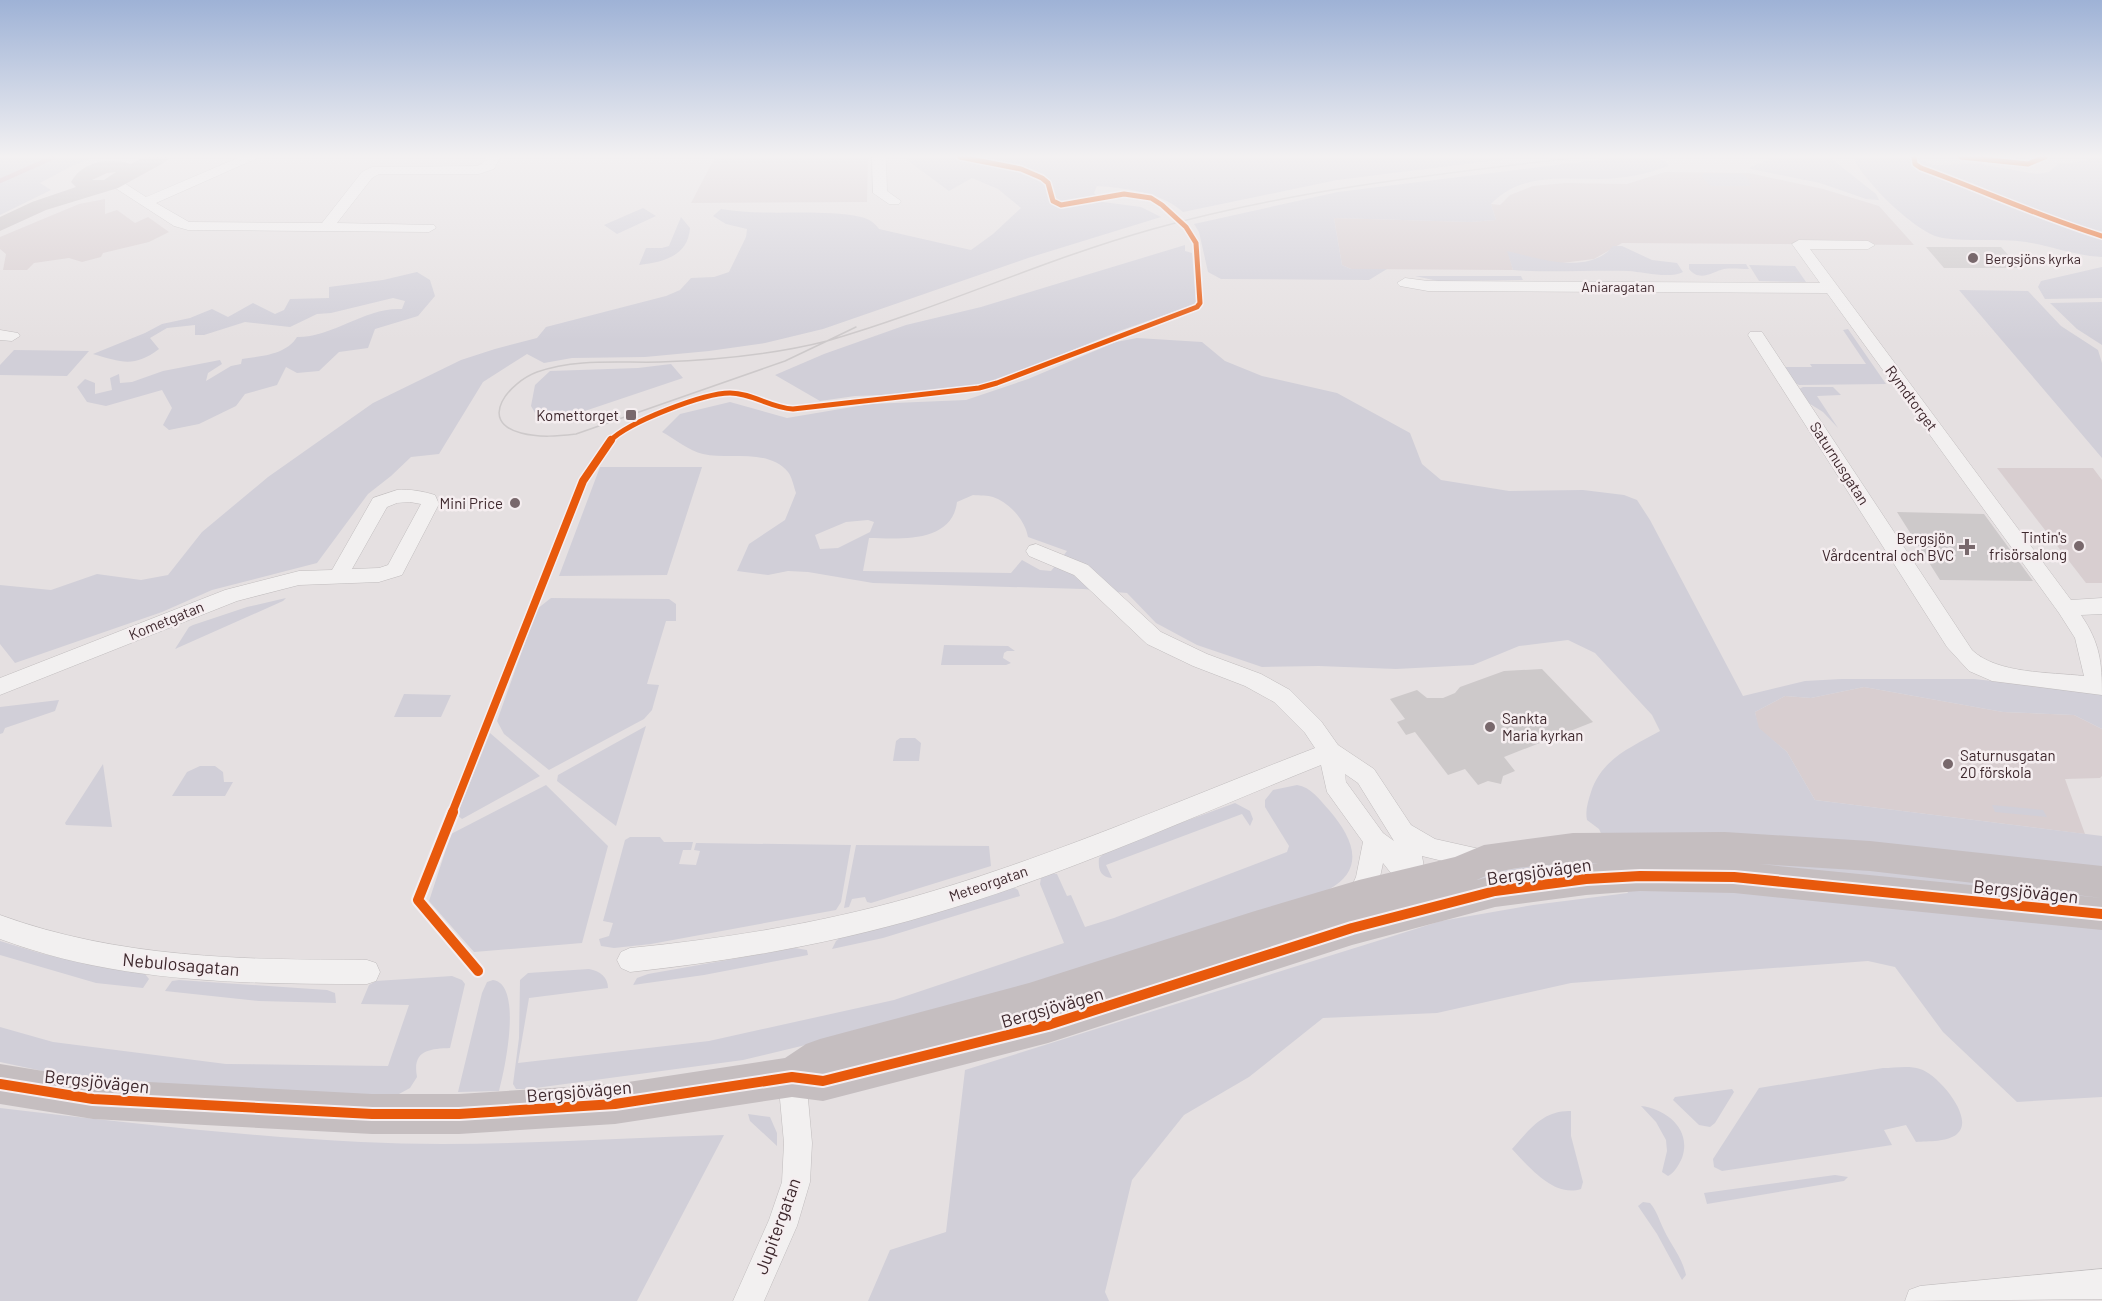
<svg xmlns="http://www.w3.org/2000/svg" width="2102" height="1301" font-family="Barlow,sans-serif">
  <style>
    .built { fill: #d8ced0 }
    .green { fill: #d1cfd8; fill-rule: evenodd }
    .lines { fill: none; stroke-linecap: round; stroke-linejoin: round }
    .stream { stroke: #cfafba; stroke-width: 4.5 }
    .building { fill: #cdc9ca }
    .street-casing { stroke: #c1bdbe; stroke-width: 1 }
    .street { fill: #f2f0f0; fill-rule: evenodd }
    .secondary { fill: #c5bec0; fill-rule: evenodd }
    .tram { stroke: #cdc9ca; stroke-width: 1.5 }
    .cycleway-far2-casing { stroke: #f5eef0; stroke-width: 8 }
    .cycleway-far1-casing { stroke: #f5eef0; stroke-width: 11 }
    .cycleway-casing { stroke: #f5eef0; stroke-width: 14 }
    .cycleway-far2 { stroke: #e8590c; stroke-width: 5 }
    .cycleway-far1 { stroke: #e8590c; stroke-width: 8 }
    .cycleway { stroke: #e8590c; stroke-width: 10 }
    .poi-dot { fill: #78686c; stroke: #f5eef0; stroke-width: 2 }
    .labels { text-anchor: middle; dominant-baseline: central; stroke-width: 5; stroke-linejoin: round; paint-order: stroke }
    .far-poi-label { font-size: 14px; fill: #3e282d; stroke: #f5eef0; text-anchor: start }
    .far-street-label { font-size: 14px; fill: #3e282d; stroke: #f5eef0 }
    .street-label { font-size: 15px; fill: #3e282d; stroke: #f5eef0 }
    .poi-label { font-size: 15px; fill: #3e282d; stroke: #f5eef0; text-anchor: end }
    .near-street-label { font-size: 18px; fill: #3e282d; stroke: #f5eef0 }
  </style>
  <rect width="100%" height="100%" fill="#e5e0e1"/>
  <!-- built -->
  <path class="built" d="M715,157h153l-1,45 -176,1z
    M1665,172l84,1 74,16 56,17 35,39 -292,-2 -28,16 -40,5 -46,-12 5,18 -162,-1 -9,-4 -8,-47 136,4 26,-2 -5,-16 9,1 10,-10 23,-9 32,-3 62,1z
    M105,199v15l12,-4 18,13 13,-6 21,15 -20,10 -46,11 -2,4 -19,5 -13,-4 -35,5 -7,7h-24l3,-16 -6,-5v-12l79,-33z
    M1997,468h96l9,12v103h-16z
    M1864,687l139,25 71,3 28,14v47l-2,2 -35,1 20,55 -270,-34 -28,-48 -29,-24 -3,-16 30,-16 26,2z"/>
  <!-- green -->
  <path class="green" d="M0,157h95l-23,9 -32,17 11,7 -51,25z
    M903,157h619l-185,23 -154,32c-22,-20 -58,-24 -86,-26l-3,7 9,9 38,5 20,10 -133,41 -205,71 -58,14 -56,8 -64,6 -73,1 -28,5 -17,-9 -44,28 -44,72 -28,3 -20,19 -23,18 -51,69 -105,27 -50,22 -147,51 -15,-19v-59l51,5 46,-16 44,6 27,-5 34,-43 66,-55 105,-74 88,-43 34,-11 42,-11 9,-11 120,-31 14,-6 11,-12 23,-1 15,-5 17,-35 1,-8 -21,-5 -13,-8 8,-7c46,8 96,-1 140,8 8,2 13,5 18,12l92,21 22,-16 28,-26 -23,-19 -26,-11 -23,13z
    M1622,157h30l14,4 2,5c-20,8 -46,13 -68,13 -39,0 -79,-6 -109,25l5,16 -26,2 -136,-4 8,47 9,4h36l-18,11 -148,-1 -13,-7 -9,-40 -5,-8 144,-32z
    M1776,157h53l47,37 3,6 -13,-1 -46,-16 -69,-14 -1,-2z
    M1853,157h62l18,8 46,-1 58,10 12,-2 9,-8 28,-3 2,-4h14v100c-26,-1 -51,-11 -76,-15 -28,-4 -56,0 -83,-4 -25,-3 -80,-57 -90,-81z
    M1704,173l37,1 5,2 5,8 -2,2h-37l-4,-2 -6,-8z
    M643,208l13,8 -39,18 -13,-9z
    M681,217l9,11c-2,28 -26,34 -51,37l7,-17h16l7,-2z
    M1185,245v6l7,2 4,51 -74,26 -118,48 -43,14 -106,4 -35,5 -45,-26 49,-21 82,-29 75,-18z
    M1613,246h9l30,14 25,3 6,9c-14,7 -39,0 -55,-1 -40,-1 -78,2 -115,-1l-6,-19c31,7 82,25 106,-5z
    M1689,264h57l3,5c-8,0 -17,-1 -25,0 -10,2 -24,14 -35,0z
    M1749,265l46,1 11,16 -47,-1z
    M2102,267v31l-57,1 -7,-12 3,-6z
    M417,272l13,8 5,16 -17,20 -43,13 -7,19 -29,4 -20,19 -22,2 -11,-6 -9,18 -32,9 -9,12 -37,18 -30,6 -6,-5 9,-17 -10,-18 -56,16 -19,-4 -10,-15 8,-8 10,4v11l17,-4 -2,-12 9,-4 1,9 12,-1 31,-11 57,-11 2,4 -14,9 -2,8 25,-15 10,-2 1,-5c19,-3 44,-4 55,-22 37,0 68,-30 105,-28l3,-8 -12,-3 -62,15 -14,1 -27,13 -45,-5 -41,13h-9v-10l-28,3 -17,10 9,11c-25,19 -38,13 -66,5l52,-21 17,-9 28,-6 22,-9 16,8 25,-14 22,11 9,-4 6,-11 39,-1v-11l54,-7z
    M1415,276h106l2,4 -85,1z
    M1959,290l69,1 33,35 37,24 4,13v95z
    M2102,302v43l-25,-16 -27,-26z
    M1848,329l38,55 -87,1 -4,-2 -11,-16h28l-2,-3h56l-23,-34z
    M1137,338l65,4 23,19 37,15 75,17 73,40 12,31 19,16 68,11 74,-1 41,5 13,5 13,20 93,176 62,-15 36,-2h133l128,14v36l-28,-14 -71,-3 -139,-25 -53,11 -26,-2 -30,16 4,16 28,24 28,48 287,36v261l-85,5 -74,-70 -48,-65 -27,-6 -297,22 -134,30 -114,5 -74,59 -65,38 -52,65 -27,112 4,9h-241l22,-51 56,-18 19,-162 476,-149 92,-16 95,-12 -12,-25 -172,15 78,-16 90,-10 -13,-28 -12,-9c-2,-10 1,-18 4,-28 11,-34 41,-45 69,-61l-8,-16 -57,-62 -27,-13 -49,6 -46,19 -77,4 -77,-3 -57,1 -65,-22 -41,-22 -29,-30 -44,-4 -210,-6 -65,-11 -20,-1 -20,4 -31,-4 12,-27 36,-24 11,-27c-2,-6 -4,-16 -8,-21 -20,-24 -59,-12 -85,-18 -14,-3 -28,-15 -41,-22l18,-18 50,-12 57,16 83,-14 96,-4 62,-21 88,-37zM973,495c7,1 15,0 20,2 17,6 32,23 35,40l39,14 -16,20 -11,-1 -18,-10 -11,13 -148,-2 6,-33c32,1 83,5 88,-36zM868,520l6,2 -4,10 -32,16 -18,1 -5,-14 31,-13z
    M14,350l75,1 -22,25 -67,-1v-10z
    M671,364l12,14 -122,41 -23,-1 -7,-12 4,-21 15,-14 88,-3z
    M1803,387h30l8,8 -24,1 21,32 -15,-16 -16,-10 -8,-13z
    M600,467h102l-35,108 -108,1z
    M286,598l-3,3 -108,48 14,-22 4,-2 54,-18z
    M551,598l118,1 7,5v17h-10l-19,63 12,1 -7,25 -8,9 -95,51 -45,-36 -7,-13 40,-112z
    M944,645l64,1 7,5h-8l-3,2 -1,5 8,5 -5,2h-65z
    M404,694l47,1 -10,22h-47z
    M59,700l-4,11 -50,17 -2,5 -3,1v-27z
    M646,726l-30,100 -59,-45 1,-6z
    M490,733l50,43 -78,43 -5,-4z
    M900,738h15l6,5 -2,18h-26l3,-20z
    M103,764l9,63 -46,-2 -1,-2z
    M200,766h15l8,6 1,10h9l-8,14h-53l15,-24z
    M546,785l62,61 -26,97 -108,9 -45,-51 22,-67z
    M1297,785c14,2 23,15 32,25 24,28 38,59 -1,80l-377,118 -108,28 -100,24 -215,29h-12l-3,-5 6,-46 1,-58 8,-7 61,-4c11,2 19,8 19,19l-79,10 -11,65 191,-22 185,-41 170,-57 -24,-59 1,-6 10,-5 6,1 10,22 4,-1 14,32 29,-9 173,-66 2,-6 -24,-39v-7l8,-10z
    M1235,803l15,8 3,8 -3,7 -8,-12 -136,51 6,13c-12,-1 -14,-9 -13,-20l10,-9z
    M1992,805l51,5 4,7 -52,-5z
    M630,837h30l4,5h29l-2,8h-8l-4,14 17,1 4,-14 -6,-1 2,-7 155,2 -10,57 -5,8 -185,34 -37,4 -13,-2 -2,-7 10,-3 4,-13 -10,-2 22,-81z
    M856,845l133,1 2,20 -120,37 -4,-1 -2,-5 -13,2 -3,8 -5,1z
    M1013,887l5,3 2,6 -137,42 -51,11 4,-8 5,-4z
    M0,941l43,13 102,20 4,5 -6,9 -47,-5 -96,-28z
    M795,948l12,2 1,5 -104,20 -71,10 4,-7 11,-4z
    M452,976l10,4 3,4 -15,64c-21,1 -38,2 -33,29l-7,11 -11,6 -77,2 -246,-18 -76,-16v-35l53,15 173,22 162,2 21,-61 -48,-1 8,-19 7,-4z
    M179,980l148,10 8,3 1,10 -77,-2 -94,-10 7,-10z
    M493,980c30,4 12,89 6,111l-41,1 24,-99 5,-11z
    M1883,1068c11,0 26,-3 37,1 18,5 56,50 37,65 -9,8 -29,7 -41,8l-10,-17 -22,5 8,15 -170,26 -8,-4 -1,-8 46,-71z
    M1732,1089l2,3 -19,31 -5,4 -11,-2 -26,-25 2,-3z
    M1641,1106c26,3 51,24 41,52 -4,8 -7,14 -14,18l-6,-4 5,-21 -1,-11 -10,-18z
    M0,1108c120,14 240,28 361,34 121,6 243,-4 363,-7l-87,166h-637z
    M1571,1111v25l12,46 -2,7c-27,9 -52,-22 -69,-40 17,-19 31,-39 59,-38z
    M748,1114l22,3 7,16v13l-27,-25z
    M1835,1175l13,2 -4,4 -137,23 -3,-11z
    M1643,1202l7,1c7,8 9,17 14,27 7,15 18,27 22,45l-4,5 -25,-46 -19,-28z"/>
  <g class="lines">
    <!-- stream -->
    <path class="stream" d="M0,181l54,-24"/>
  </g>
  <!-- building -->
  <path class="building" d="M1926,247h75l19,21h-76z
    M1897,512l87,2 49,67 -93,-1z
    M1542,669l51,53 -89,35 11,14 -12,5 -2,8 -13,-3 -10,4 -13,-16 -17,6 -33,-43 -9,3 -9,-13 8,-3 -15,-20 27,-9 10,8h16l12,-5 5,-6 44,-16z"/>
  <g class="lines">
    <defs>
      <path id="street" d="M240,157h20l-104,46 33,19 133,1 40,-51 10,-5 105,-1 6,-3 3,-6h14l-6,12 -15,5h-100l-7,4 -35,45 97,2 2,3 -7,4 -241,-2 -14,-4 -68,-44 7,-4 5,1 28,18z
        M872,157h14l1,34 14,10 -2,3h-10l-16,-11z
        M1799,240l69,1 7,4 -7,4h-58l261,351 31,-2v16l-21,1c19,28 21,47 21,80l-110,-14 -23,-10 -22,-24 -199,-312 2,-3h12l210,318c25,24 78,22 112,26l-9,-38 -16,-25 -232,-320 -399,-2 -28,-5 -3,-3 8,-5 23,3 392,2 -28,-39z
        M0,330l18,3 2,3 -8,5 -12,-1z
        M397,490c13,-1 25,1 38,5l4,9 -37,71 -23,7 -80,3 -62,16 -237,94v-17l225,-88 74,-19 33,-1 41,-72zM410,502l11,2 -33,61 -9,3 -27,1 35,-62 10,-4z
        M1036,544l52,21 73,67 46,22 54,20 29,16 31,31 17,24 36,24 37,56 24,14 58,13 3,8 -3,8 -9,3 -62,-15 5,28 -3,8 -9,3 -9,-3 -23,-29 -3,14 -12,27 -9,3 -9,-3 -3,-8 9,-19 7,-35 -36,-50 -6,-27c-130,52 -258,111 -392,150 -98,29 -197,46 -299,57l-9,-4 -4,-8 4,-8 9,-4c102,-10 204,-27 303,-57 130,-39 255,-94 382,-143l-10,-15 -31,-31 -29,-16 -52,-20 -46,-22 -73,-69 -45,-19 -3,-5 3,-5zM1345,774l13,9 36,58 -11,-8 -37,-51z
        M0,915c118,43 243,45 367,45l9,3 4,9 -4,9 -9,3c-124,0 -250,-1 -367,-45z
        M792,1063l10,4 4,10 6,66 -2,39 -13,44 -33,75h-31l36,-81 13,-38 2,-39 -6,-66 4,-10z
        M2102,1269v30l-197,2 4,-11 11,-4z"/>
    </defs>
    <!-- street casing -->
    <use href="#street" class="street-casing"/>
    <!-- street -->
    <use href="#street" class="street"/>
    <!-- secondary -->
    <path class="secondary" d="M144,157h25l-2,4 -49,27 -72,22 -46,21v-14l32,-15 44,-15 -5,-5c12,-21 38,-25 60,-18zM116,172l-12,8h-12l15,-7z
      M1725,832l145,9 232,25v32l-232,-27 -111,-7 343,34v32l-368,-37 -94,-2 -54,4 -91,12 -143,38 -304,98 -225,58 -31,-4 -177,27 -156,10h-87l-279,-15 -93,-15v-40l93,15 279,15h87l156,-10 170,-26 21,-14 14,-5 209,-56 226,-72 104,-31 96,-23 29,-12 89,-12zM1573,863h25l-103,12 -18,5c29,-14 64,-14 96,-17z"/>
    <!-- tram -->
    <path class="tram" d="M827,341l-42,20 -209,73c-18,2 -36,4 -55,-1 -45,-12 -11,-51 16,-61 39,-14 82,-9 123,-10 56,-2 112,-7 167,-21z
      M827,341l29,-14
      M827,341c111,-32 215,-81 326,-112 140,-39 284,-55 428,-72"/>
    <defs>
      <path id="cycleway-far2" d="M1914,157l1,7 6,4c61,22 119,49 181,68
        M1961,157l67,7 17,-7
        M610,441c18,-19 94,-48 120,-48 22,0 41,15 63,16l186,-21 18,-5 200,-76 3,-4 -4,-60 -10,-16 -24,-22 -11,-7 -27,-4 -63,11 -8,-4 -5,-18 -6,-5 -21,-9 -61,-12"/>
      <path id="cycleway-far1" d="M452,813l131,-332 28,-41"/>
      <path id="cycleway" d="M453,812l-35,88 60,71
        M0,1084l93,15 279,15h87l156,-10 177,-27 31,4 225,-56 304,-97 143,-37 91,-12 54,-3 94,1 368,37"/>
    </defs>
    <!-- cycleway-far2 casing -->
    <use href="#cycleway-far2" class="cycleway-far2-casing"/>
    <!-- cycleway-far1 casing -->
    <use href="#cycleway-far1" class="cycleway-far1-casing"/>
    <!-- cycleway casing -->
    <use href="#cycleway" class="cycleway-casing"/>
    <!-- cycleway-far2 -->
    <use href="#cycleway-far2" class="cycleway-far2"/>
    <!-- cycleway-far1 -->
    <use href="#cycleway-far1" class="cycleway-far1"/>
    <!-- cycleway -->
    <use href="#cycleway" class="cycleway"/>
  </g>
  <!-- sky -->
  <linearGradient id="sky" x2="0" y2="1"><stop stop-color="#9eb2d6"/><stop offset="0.46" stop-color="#f3f1f2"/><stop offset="1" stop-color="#f3f1f2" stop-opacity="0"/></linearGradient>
  <rect width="2102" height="340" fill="url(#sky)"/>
  <!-- markers -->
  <g class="poi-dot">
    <circle cx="1973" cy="258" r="6"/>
    <rect x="625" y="409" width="12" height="12" rx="3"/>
    <circle cx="515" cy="503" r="6"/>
    <circle cx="2079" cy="546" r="6"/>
    <path d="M1964 538h6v6h6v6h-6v6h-6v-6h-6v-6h6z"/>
    <circle cx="1490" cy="727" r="6"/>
    <circle cx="1948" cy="764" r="6"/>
  </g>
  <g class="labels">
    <!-- far-poi labels -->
    <g class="far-poi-label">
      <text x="1985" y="258">Bergsjöns kyrka</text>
    </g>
    <!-- far-street labels -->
    <g class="far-street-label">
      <text x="1618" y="286">Aniaragatan</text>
    </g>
    <!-- street labels -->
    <g class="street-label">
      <text transform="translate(1912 398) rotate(54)">Rymdtorget</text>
      <text transform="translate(1840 463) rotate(57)">Saturnusgatan</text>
      <text transform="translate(166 620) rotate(-22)">Kometgatan</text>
      <text transform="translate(988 883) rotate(-19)">Meteorgatan</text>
    </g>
    <!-- poi labels -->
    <g class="poi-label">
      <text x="619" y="415">Komettorget</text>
      <text x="503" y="503">Mini Price</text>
      <text x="2067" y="537">Tintin's<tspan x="2067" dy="17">frisörsalong</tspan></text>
      <text x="1954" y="538">Bergsjön<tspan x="1954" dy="17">Vårdcentral och BVC</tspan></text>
      <text x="1502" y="718" text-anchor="start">Sankta<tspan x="1502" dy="17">Maria kyrkan</tspan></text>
      <text x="1960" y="755" text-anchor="start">Saturnusgatan<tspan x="1960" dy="17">20 förskola</tspan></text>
    </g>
    <!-- near-street labels -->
    <g class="near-street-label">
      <text transform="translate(1539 871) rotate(-8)">Bergsjövägen</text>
      <text transform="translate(2026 891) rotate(6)">Bergsjövägen</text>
      <text transform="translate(181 964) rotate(5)">Nebulosagatan</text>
      <text transform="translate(1052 1007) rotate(-16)">Bergsjövägen</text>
      <text transform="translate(97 1081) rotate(6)">Bergsjövägen</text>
      <text transform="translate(579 1091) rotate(-5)">Bergsjövägen</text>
      <text transform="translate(777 1226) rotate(-70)">Jupitergatan</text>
    </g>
  </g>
</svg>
